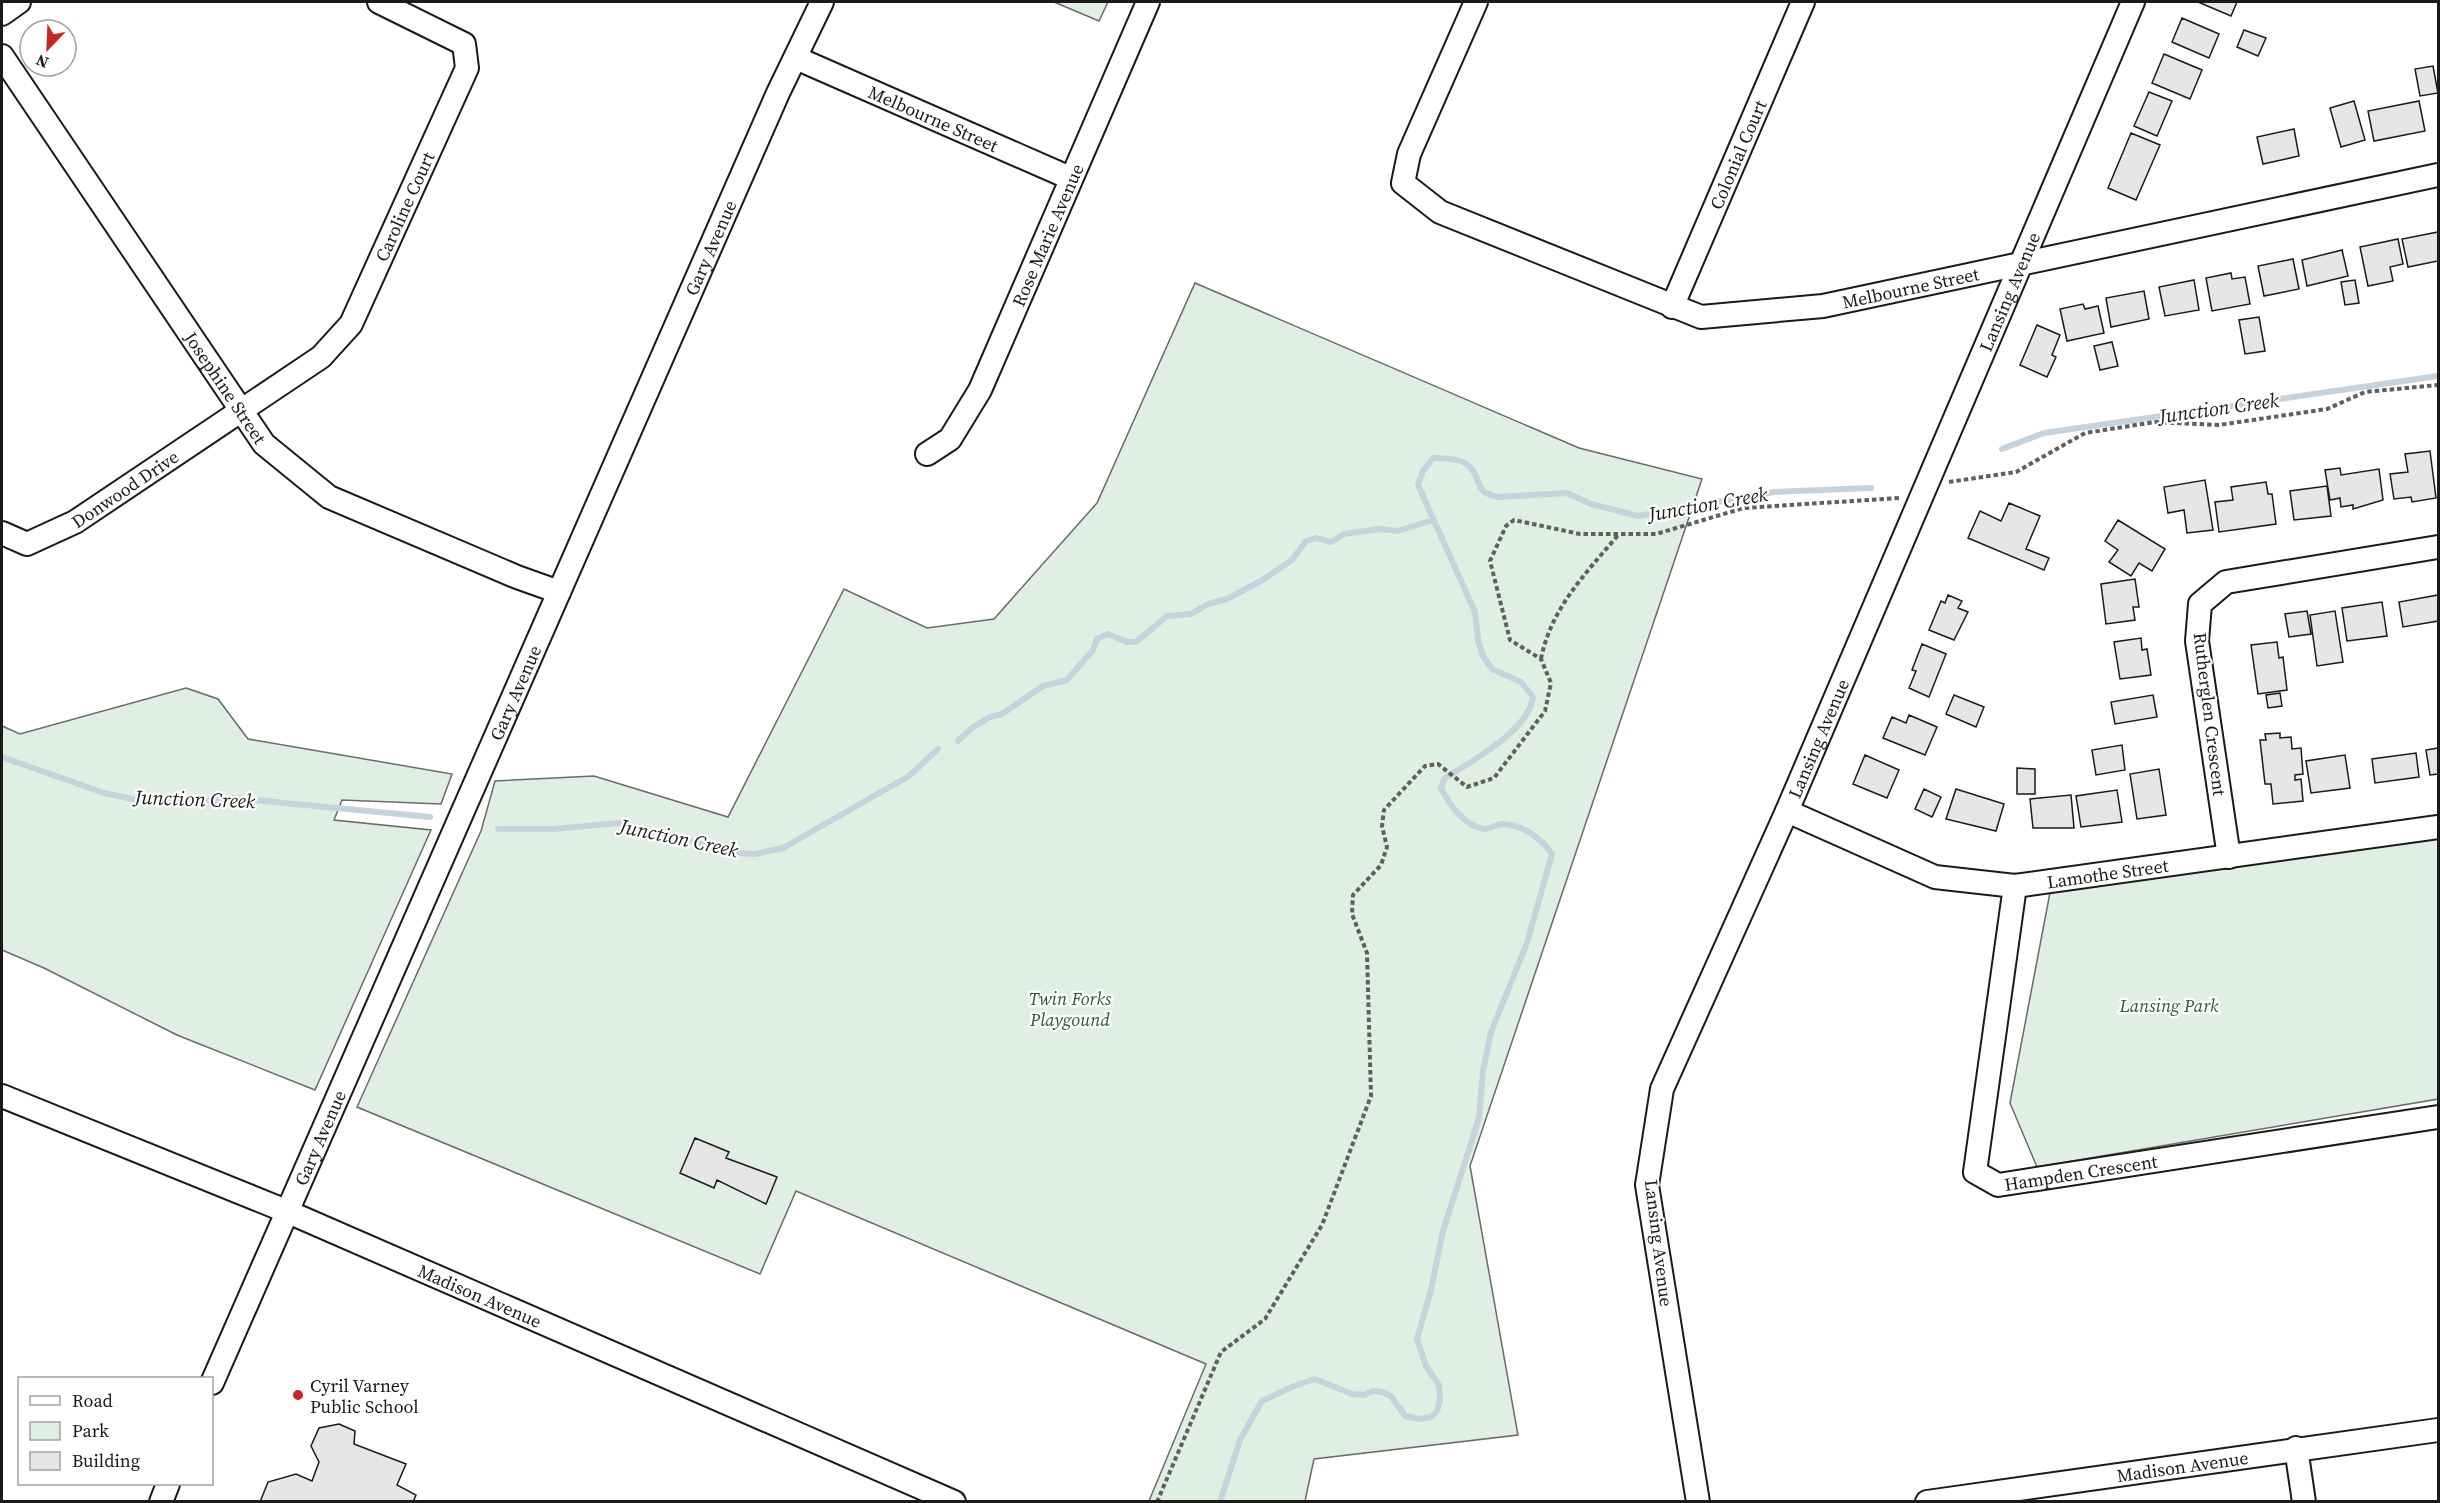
<svg xmlns="http://www.w3.org/2000/svg" width="2440" height="1503" font-family="'Source Serif 4',serif">
  <style>
    .green { fill: #e0efe3; stroke: #6a6a6a; stroke-width: 1.5 }
    .lines { fill: none; stroke-linecap: round; stroke-linejoin: round }
    .stream { stroke: #c6d2dc; stroke-width: 6 }
    .building { fill: #e6e6e6; stroke: #1a1a1a; stroke-width: 1.5 }
    .minor-casing { stroke: #1a1a1a; stroke-width: 26 }
    .path { stroke: #5f5f5f; stroke-width: 4; stroke-dasharray: 4.5 3; stroke-linecap: butt }
    .minor { stroke: #fff; stroke-width: 22 }
    .poi-dot { fill: #c62828; stroke: #fff; stroke-width: 2 }
    .labels { text-anchor: middle; dominant-baseline: central; stroke-width: 4.5; stroke-linejoin: round; paint-order: stroke }
    .street-label { font-size: 18px; fill: #1a1a1a; stroke: #fff }
    .park-label { font-size: 18px; font-style: italic; fill: #2b5a34; stroke: #fff }
    .poi-label { font-size: 18px; fill: #1a1a1a; stroke: #fff; text-anchor: start }
    .water-label { font-size: 20px; font-style: italic; fill: #1a1a1a; stroke: #fff }
  </style>
  <rect width="100%" height="100%" fill="#fff"/>
  <!-- green -->
  <path class="green" d="M1054,2h54l-9,19z
    M1195,283l384,165 123,31 -232,687 48,269 -204,24 -9,42h-156l57,-137 -410,-173 -36,83 -403,-167 124,-276 14,-50 99,-5 134,41 116,-228 83,39 67,-9 103,-116z
    M186,688l32,11 30,40 204,35 -11,30 -99,-4 -8,20 97,10 -116,260 -138,-55 -133,-67 -42,-18v-224l18,8z
    M2438,825v274l-401,68 -27,-64 42,-221z"/>
  <g class="lines">
    <!-- stream -->
    <path class="stream" d="M2002,449l42,-16 394,-57
      M958,741l14,-13 18,-11 12,-3 41,-28 24,-6 26,-30 4,-11 11,-5 19,8h9l31,-26 24,-2 17,-10 19,-5 34,-18 31,-21 14,-19 10,-3 15,4 13,-8 35,-5 19,2 35,-11
      M2,757l102,36 38,8 50,2 42,-5 196,19
      M498,829h56l65,-6 117,30 19,1 28,-6 126,-72 29,-27
      M1220,1502l20,-62 22,-39 32,-15 21,-7 37,15 12,1 9,-4 9,1 9,4 14,20 14,3 12,-2 6,-6 3,-11 -1,-15 -13,-19 -9,-27 14,-49 12,-59 36,-113 4,-47 8,-39 36,-89 25,-89c-11,-16 -30,-30 -51,-30 -6,1 -11,5 -17,5 -20,-3 -35,-25 -43,-41l3,-9c27,-18 85,-48 89,-82l-12,-15 -29,-13 -9,-13 -5,-16 -3,-28 -57,-127 5,-14 10,-13c12,0 33,0 40,13 9,15 3,21 25,26l69,-4 24,11 47,12 136,-24 97,-4"/>
  </g>
  <!-- building -->
  <path class="building" d="M2198,2h39l-6,14z
    M2182,18l37,16 -10,24 -37,-16z
    M2244,30l22,8 -8,18 -21,-9z
    M2164,54l38,16 -12,29 -38,-16z
    M2433,66l5,27 -18,3 -5,-27z
    M2149,92l23,9 -15,35 -23,-10z
    M2354,101l11,39 -24,7 -11,-39z
    M2419,101l6,30 -51,10 -6,-30z
    M2294,129l5,27 -36,8 -6,-27z
    M2131,133l29,12 -24,55 -28,-12z
    M2438,232v29l-30,6 -6,-28z
    M2398,239l5,25 -13,3 3,14 -25,5 -8,-39z
    M2342,250l6,26 -41,10 -5,-26z
    M2293,259l6,30 -35,7 -6,-30z
    M2231,273l1,6 13,-2 5,27 -38,7 -6,-33z
    M2194,280l5,30 -34,6 -6,-29z
    M2355,280l4,23 -14,2 -4,-23z
    M2144,291l5,28 -38,8 -5,-29z
    M2083,304l2,5 13,-3 6,27 -37,8 -7,-32z
    M2259,317l6,34 -20,3 -6,-34z
    M2037,325l23,10 -8,20 4,2 -9,20 -27,-12z
    M2112,342l6,24 -18,4 -6,-24z
    M2430,451l6,47 -24,4 -1,-5 -17,2 -4,-25 18,-2 -3,-18z
    M2340,468l1,7 38,-6 4,31 -30,9v-4l-12,2 -1,-9 -10,2 -5,-30z
    M2205,480l8,50 -26,3 -3,-23 -16,3 -4,-26z
    M2266,482l2,12h4l4,30 -57,8 -4,-30 18,-2 -2,-13z
    M2327,486l4,30 -37,4 -4,-29z
    M2009,503l31,13 -14,33 23,9 -5,12 -76,-32 12,-27 21,10z
    M2118,520l47,29 -13,22 -13,-8 -8,13 -22,-14 9,-12 -13,-9z
    M2135,579l4,28h-6l2,13 -29,4 -5,-40z
    M1948,595l14,6 -4,7 10,4 -14,28 -25,-10 12,-29 4,2z
    M2438,595v26l-35,6 -4,-25z
    M2382,602l5,34 -40,5 -5,-33z
    M2307,611l4,23 -22,3 -4,-23z
    M2335,611l8,51 -26,4 -7,-51z
    M2141,638l1,12 5,-1 4,26 -31,4 -6,-37z
    M2277,642l2,16 4,-1 4,33 -29,4 -7,-49z
    M1922,644l24,10 -17,43 -20,-9 7,-17 -4,-1z
    M2280,693l2,13 -14,2 -2,-13z
    M1954,695l30,12 -8,20 -30,-13z
    M2153,695l4,22 -42,7 -4,-22z
    M1909,715l28,12 -12,28 -42,-17 9,-21 14,6z
    M2280,733v5l11,-1 1,12 9,-1 2,26 -8,1v5l6,-1 2,22 -30,3 -2,-20h-6l-5,-44h6l-1,-6z
    M2122,745l3,25 -29,5 -4,-25z
    M2438,748v26l-8,1 -4,-25z
    M2416,753l3,24 -44,6 -3,-24z
    M1865,755l34,15 -12,28 -34,-14z
    M2345,755l5,33 -39,5 -5,-32z
    M2017,768l18,1v25h-18z
    M2159,769l7,46 -29,4 -7,-45z
    M1924,789l17,8 -9,20 -17,-8z
    M1956,789l48,15 -8,27 -50,-12z
    M2117,790l5,32 -41,5 -5,-31z
    M2071,795l3,33h-41l-3,-29z
    M695,1138l34,14 -3,6 51,19 -11,27 -49,-24 -3,8 -34,-15z
    M339,1424l16,7 -1,13 52,20 -9,21 19,10 -3,7h-153l8,-20 28,-8 16,7 7,-19 -8,-16 8,-18z"/>
  <g class="lines">
    <defs>
      <g id="minor">
        <path id="s1" d="M1476,2l-67,152 -6,29 37,29 261,105 122,-11 615,-131"/>
        <path d="M2,14l17,-12"/>
        <path id="s2" d="M2,56l262,388 65,53 188,80 42,15"/>
        <path id="s3" d="M796,58l274,120"/>
        <path id="s4" d="M1672,307l131,-305"/>
        <path id="s5" d="M927,454l23,-15 30,-49 168,-388"/>
        <path id="s6" d="M2,533l25,11 48,-22 246,-165 30,-33 116,-256 -3,-24 -85,-42"/>
        <path id="s7" d="M1787,811l148,66 80,9 423,-59"/>
        <path d="M2229,857l-32,-216 3,-37 26,-22 212,-35"/>
        <path id="s8" d="M2015,886l-40,286 23,13 440,-68"/>
        <path id="s9" d="M2,1096l284,115 668,291"/>
        <path id="s10" d="M212,1383l566,-1290 44,-91"/>
        <path d="M2296,1448l8,54"/>
        <path d="M161,1502l7,-18"/>
        <path id="s11" d="M1698,1502l-51,-317 15,-96 125,-278 346,-809"/>
        <path id="s12" d="M1927,1502l511,-72"/>
      </g>
    </defs>
    <!-- minor casing -->
    <use href="#minor" class="minor-casing"/>
    <!-- path -->
    <path class="path" d="M1949,482l67,-10 69,-39 70,-11 64,3 108,-16 38,-17 73,-7
      M1541,659c10,-51 45,-86 78,-125
      M1157,1502l64,-150 44,-33 57,-94 49,-129 -4,-143 -15,-39 1,-19 28,-30 6,-18 -5,-21 2,-16 41,-44 13,-2 29,23 27,-9 51,-67 6,-28 -10,-24 -31,-19 -20,-79 16,-35 8,-6 66,14h76l88,-26 155,-10"/>
    <!-- minor -->
    <use href="#minor" class="minor"/>
  </g>
  <!-- markers -->
  <circle class="poi-dot" cx="298" cy="1395" r="6"/>
  <g class="labels">
    <!-- street labels -->
    <g class="street-label">
      <text stroke="none"><textPath href="#s3" startOffset="150">Melbourne Street</textPath></text>
      <text stroke="none"><textPath href="#s4" startOffset="166">Colonial Court</textPath></text>
      <text stroke="none"><textPath href="#s6" startOffset="550">Caroline Court</textPath></text>
      <text stroke="none"><textPath href="#s5" startOffset="254">Rose Marie Avenue</textPath></text>
      <text stroke="none"><textPath href="#s10" startOffset="1240">Gary Avenue</textPath></text>
      <text stroke="none"><textPath href="#s1" startOffset="736">Melbourne Street</textPath></text>
      <text stroke="none"><textPath href="#s11" startOffset="1288">Lansing Avenue</textPath></text>
      <text stroke="none"><textPath href="#s2" startOffset="400">Josephine Street</textPath></text>
      <text stroke="none"><textPath href="#s6" startOffset="140">Donwood Drive</textPath></text>
      <text stroke="none"><textPath href="#s10" startOffset="754">Gary Avenue</textPath></text>
      <text transform="translate(2210 714) rotate(83)">Rutherglen Crescent</text>
      <text stroke="none"><textPath href="#s11" startOffset="802">Lansing Avenue</textPath></text>
      <text stroke="none"><textPath href="#s7" startOffset="336">Lamothe Street</textPath></text>
      <text stroke="none"><textPath href="#s10" startOffset="268">Gary Avenue</textPath></text>
      <text stroke="none"><textPath href="#s8" startOffset="399">Hampden Crescent</textPath></text>
      <text transform="translate(1659 1243) rotate(83)">Lansing Avenue</text>
      <text stroke="none"><textPath href="#s9" startOffset="518">Madison Avenue</textPath></text>
      <text stroke="none"><textPath href="#s12" startOffset="258">Madison Avenue</textPath></text>
    </g>
    <!-- park labels -->
    <g class="park-label">
      <text x="1070" y="998">Twin Forks<tspan x="1070" dy="21">Playgound</tspan></text>
      <text x="2169" y="1005">Lansing Park</text>
    </g>
    <!-- poi labels -->
    <g class="poi-label">
      <text x="310" y="1385">Cyril Varney<tspan x="310" dy="21">Public School</tspan></text>
    </g>
    <!-- water labels -->
    <g class="water-label">
      <text transform="translate(2219 408) rotate(-8)">Junction Creek</text>
      <text transform="translate(1708 504) rotate(-10)">Junction Creek</text>
      <text transform="translate(195 799) rotate(2)">Junction Creek</text>
      <text transform="translate(679 838) rotate(12)">Junction Creek</text>
    </g>
  </g>
  <!-- border -->
  <rect width="2440" height="1503" fill="none" stroke="#1a1a1a" stroke-width="6"/>
  <!-- legend -->
  <rect x="18" y="1377" width="195" height="108" fill="#ffffff" stroke="#a3a3a3" stroke-width="1.5"/>
  <rect x="30" y="1396" width="30" height="9" fill="#ffffff" stroke="#a3a3a3" stroke-width="1.5"/>
  <text x="72" y="1407" font-size="18" fill="#1a1a1a">Road</text>
  <rect x="30" y="1422" width="30" height="18" fill="#e0efe3" stroke="#a3a3a3" stroke-width="1.5"/>
  <text x="72" y="1437" font-size="18" fill="#1a1a1a">Park</text>
  <rect x="30" y="1452" width="30" height="18" fill="#e6e6e6" stroke="#a3a3a3" stroke-width="1.5"/>
  <text x="72" y="1467" font-size="18" fill="#1a1a1a">Building</text>
  <!-- north arrow -->
  <g transform="translate(48 48) rotate(203)"><circle r="28" fill="#ffffff" stroke="#a3a3a3" stroke-width="1.5"/>
  <path d="M0-4.5L10 22L0 15L-10 22Z" fill="#c62828"/>
  <text y="-9" font-size="16" font-weight="bold" text-anchor="middle" fill="#1a1a1a">N</text>
  </g>
</svg>
